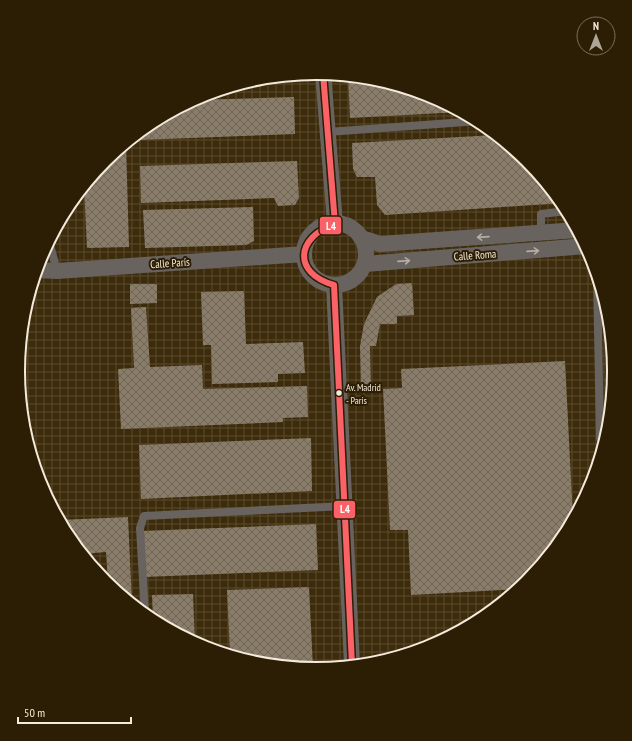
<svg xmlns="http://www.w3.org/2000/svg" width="632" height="741" font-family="'PT Sans Narrow',sans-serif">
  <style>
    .industrial { fill: url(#industrial-grid) }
    .building { fill: url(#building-cross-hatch) }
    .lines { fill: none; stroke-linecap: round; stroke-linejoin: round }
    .lane { stroke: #68635e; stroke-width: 8 }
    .street { stroke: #68635e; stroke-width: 16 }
    .bus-1-casing { stroke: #2c1e04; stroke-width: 9 }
    .bus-1 { stroke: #fa6268; stroke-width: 6 }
    .oneway { stroke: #b5ada3 }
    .bus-dot { fill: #f4eadb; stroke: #2c1e04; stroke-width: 1.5 }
    .labels { text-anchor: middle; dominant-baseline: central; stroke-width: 4; stroke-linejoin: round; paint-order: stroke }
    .bus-label { font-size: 10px; fill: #f4eadb; stroke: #2c1e04; text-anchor: start }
    .street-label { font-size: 11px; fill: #f4eadb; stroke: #2c1e04 }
    .rim { fill: none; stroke: #f4eadb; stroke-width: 2 }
    .line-badge { stroke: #2c1e04; stroke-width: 1.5 }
    .badge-label { font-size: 11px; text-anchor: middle; font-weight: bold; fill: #fff }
  </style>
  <defs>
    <pattern id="industrial-grid" width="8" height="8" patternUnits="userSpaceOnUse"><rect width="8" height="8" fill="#3d2c0b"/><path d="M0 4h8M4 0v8" fill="none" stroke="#5a4b2e"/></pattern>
    <pattern id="building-cross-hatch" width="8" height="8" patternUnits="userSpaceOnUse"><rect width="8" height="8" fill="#897c68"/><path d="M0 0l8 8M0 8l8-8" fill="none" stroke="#6f6659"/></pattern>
  </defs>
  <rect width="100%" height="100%" fill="#2d2517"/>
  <!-- industrial -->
  <path class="industrial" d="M19 370a297 297 0 1 1 594 0a297 297 0 1 1-594 0Z"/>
  <!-- building -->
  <path class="building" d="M348,76l26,2 56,17 31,17 -111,6z
    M294,97l1,37 -156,6v-8l12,-9 42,-23z
    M496,135l31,25 35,43 -177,12 -8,-10 -2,-28h-18l-4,-8 -1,-26z
    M126,143l3,104 -42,1 -3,-62 21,-26z
    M297,161l2,37 -4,7 -17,1 -4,-8 -133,5 -1,-37z
    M253,207l1,34 -8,4 -101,3 -2,-38z
    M412,283l2,32 -17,1v8h-17l-4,22h-6l1,44h-10l-1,-44 4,-22 13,-27 19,-13z
    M130,284h27v19l-27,1z
    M244,291l2,53 57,-2 2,31 -27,1v8l-66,2 -1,-39h-8l-2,-53z
    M146,307l4,60 52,-2 1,24 104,-3 1,31 -25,1v4l-162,7 -3,-60 16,-1 -3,-60z
    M565,361l8,158 -9,17 -37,45 -10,8 -106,6 -3,-65h-18l-7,-141 19,-1 -1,-19z
    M311,438l1,53 -171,8 -2,-54z
    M128,517l4,86 -27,-23h3l-2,-28 -23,2 -15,-18 -9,-16z
    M316,524l2,46 -174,7 -2,-46z
    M309,587l4,81 -55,-5 -28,-9 -3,-64z
    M193,594l2,48 -42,-22 -1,-25z"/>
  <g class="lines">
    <!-- lane -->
    <path class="lane" d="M327,132l152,-11
      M541,232v-18l26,-3
      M57,271l-7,-26 18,-40
      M597,276l3,162
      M145,614l-5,-86 4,-12 201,-10"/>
    <!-- street -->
    <path class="street" d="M323,73l12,151
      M304 254a31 31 0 1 1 62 0a31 31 0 1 1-62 0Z
      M361,238l19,6 197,-14
      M365,264l221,-18
      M37,270l20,1 247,-17
      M334,285l18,380"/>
    <defs>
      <path id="bus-1" d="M323,73l12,151c-39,13 -43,49 -1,61l18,380"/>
    </defs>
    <!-- bus-1 casing -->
    <use href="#bus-1" class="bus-1-casing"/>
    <!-- bus-1 -->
    <use href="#bus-1" class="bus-1"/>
  </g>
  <!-- one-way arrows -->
  <defs><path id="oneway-shaft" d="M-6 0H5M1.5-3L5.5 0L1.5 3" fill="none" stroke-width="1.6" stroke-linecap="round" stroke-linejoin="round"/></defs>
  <g class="oneway">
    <use href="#oneway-shaft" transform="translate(483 237) rotate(176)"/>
    <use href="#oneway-shaft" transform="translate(533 251) rotate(-4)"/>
    <use href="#oneway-shaft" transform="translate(404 261) rotate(-4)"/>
  </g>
  <!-- markers -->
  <circle class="bus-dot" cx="339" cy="393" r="3.5"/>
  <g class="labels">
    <!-- bus labels -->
    <g class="bus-label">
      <text x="346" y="387">Av. Madrid<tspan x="346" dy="13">- París</tspan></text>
    </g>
    <!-- street labels -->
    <g class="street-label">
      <text transform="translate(475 255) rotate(-4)">Calle Roma</text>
      <text transform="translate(170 263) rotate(-4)">Calle París</text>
    </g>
  </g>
  <!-- crop -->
  <path d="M0 0H632V741H0ZM25 371a291 291 0 1 1 582 0a291 291 0 1 1-582 0Z" fill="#2c1e04" fill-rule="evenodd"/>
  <path class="rim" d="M25 371a291 291 0 1 1 582 0a291 291 0 1 1-582 0Z"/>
  <g class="line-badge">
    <rect x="319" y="216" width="23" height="19" rx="4" fill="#fa6268"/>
    <rect x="333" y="500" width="23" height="19" rx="4" fill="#fa6268"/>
  </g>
  <g class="badge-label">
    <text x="331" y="230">L4</text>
    <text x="345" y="513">L4</text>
  </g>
  <!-- north arrow -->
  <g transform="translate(596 36)"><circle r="19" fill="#2c1e04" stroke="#7c705a"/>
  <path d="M0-3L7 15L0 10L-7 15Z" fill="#aea596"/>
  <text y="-6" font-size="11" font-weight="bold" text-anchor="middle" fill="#f4eadb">N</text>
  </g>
  <!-- scale -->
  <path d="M18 717v6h113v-6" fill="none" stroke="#f4eadb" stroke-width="2"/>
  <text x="24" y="717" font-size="12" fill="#f4eadb" stroke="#2c1e04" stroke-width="3" paint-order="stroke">50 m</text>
</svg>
